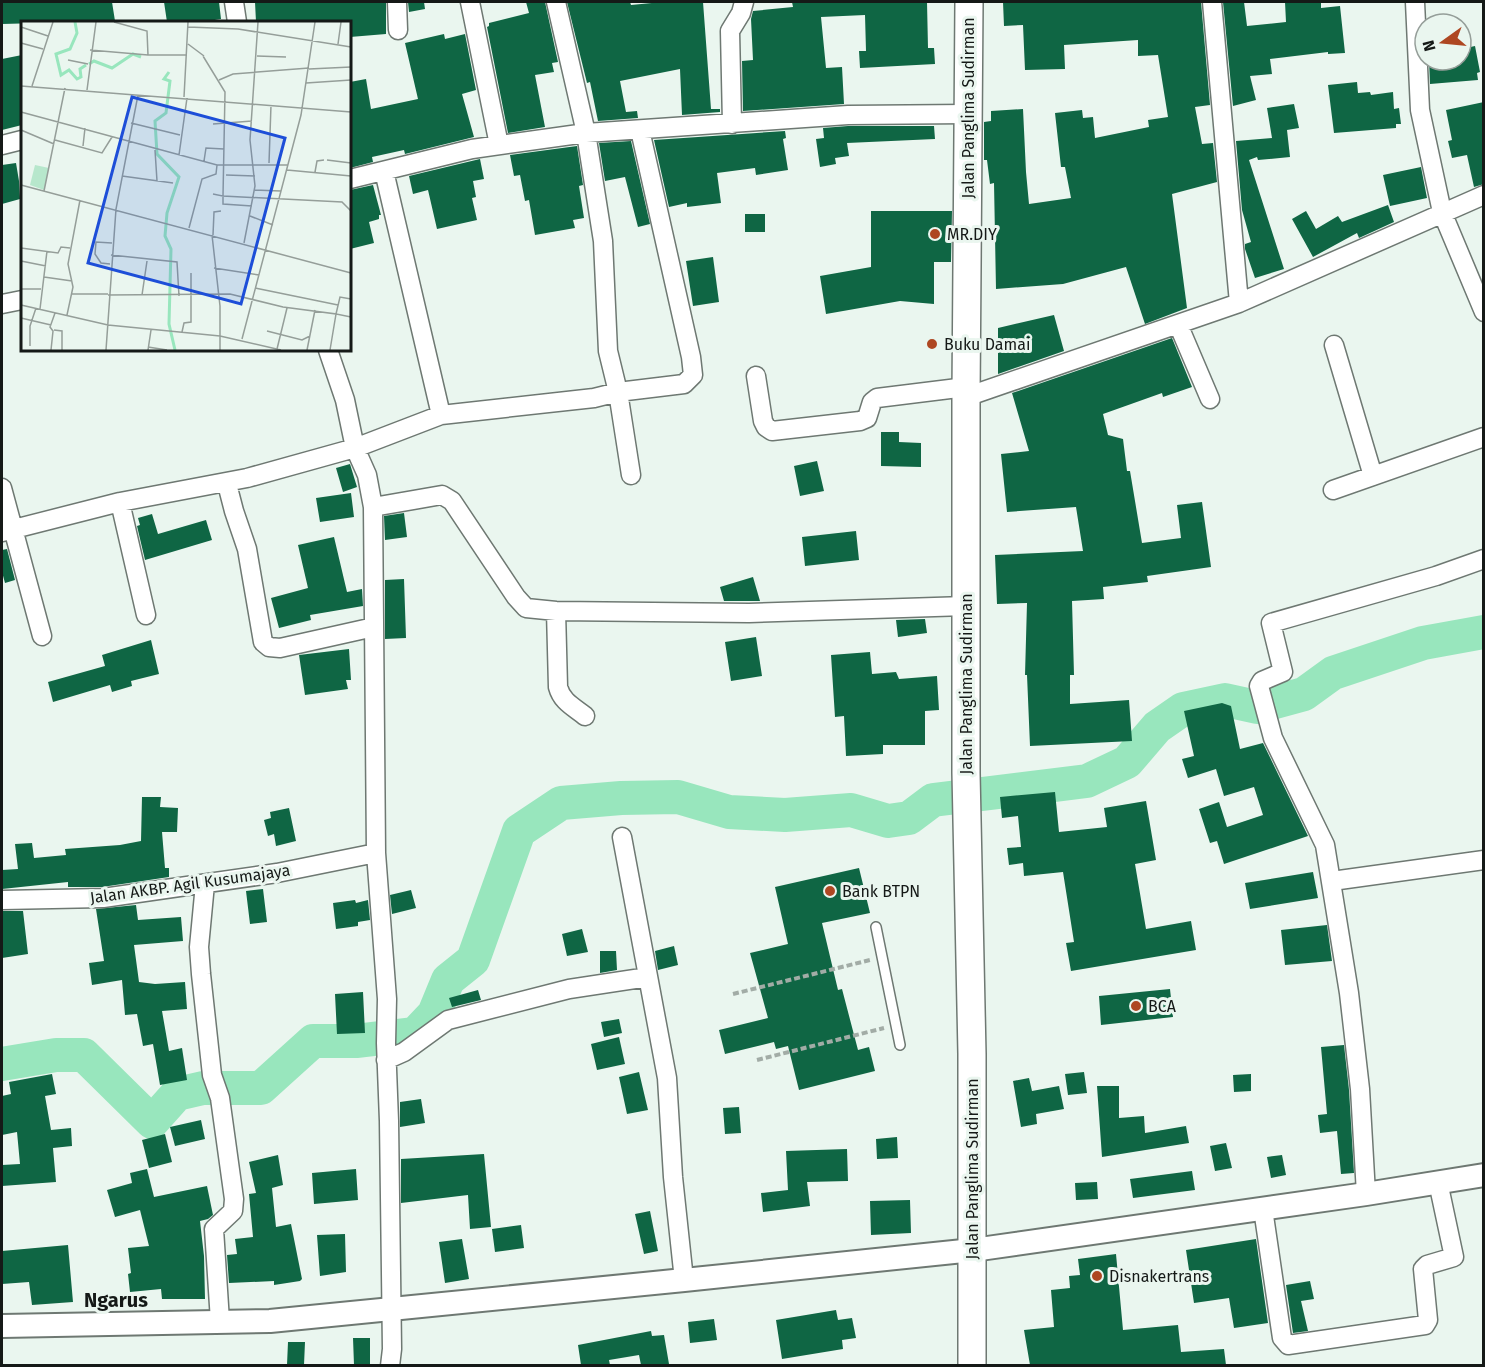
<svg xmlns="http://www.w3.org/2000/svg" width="1485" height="1367" font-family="'Fira Sans',sans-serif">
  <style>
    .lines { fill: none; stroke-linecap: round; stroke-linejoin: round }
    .river { stroke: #98e6bd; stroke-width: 34 }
    .building { fill: #0f6644 }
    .service-casing { stroke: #6e7872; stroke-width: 12 }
    .minor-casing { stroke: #6e7872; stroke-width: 21 }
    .tertiary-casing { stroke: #6e7872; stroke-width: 26 }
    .secondary-casing { stroke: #6e7872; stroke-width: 30 }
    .path { stroke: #a2aca6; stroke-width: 4; stroke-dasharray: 6 3; stroke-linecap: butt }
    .service { stroke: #fff; stroke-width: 9 }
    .minor { stroke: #fff; stroke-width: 18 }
    .tertiary { stroke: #fff; stroke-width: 22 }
    .secondary { stroke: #fff; stroke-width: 27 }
    .poi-dot { fill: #ae4722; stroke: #eaf6ef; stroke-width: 2 }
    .labels { text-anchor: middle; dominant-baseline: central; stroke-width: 6; stroke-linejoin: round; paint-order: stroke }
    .street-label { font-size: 16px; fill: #151917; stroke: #eaf6ef }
    .poi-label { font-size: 16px; fill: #151917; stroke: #eaf6ef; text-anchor: start }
    .quarter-label { font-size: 20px; font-weight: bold; fill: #151917; stroke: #eaf6ef }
    .inset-river { fill: none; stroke: #98e6bd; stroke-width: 3 }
    .inset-road { fill: none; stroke: #959e99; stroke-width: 1.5 }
    .view { fill: #1d4ed8; fill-opacity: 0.15; stroke: #1d4ed8; stroke-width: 3 }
    .inset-edge { fill: none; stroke: #151917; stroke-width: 3 }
  </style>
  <rect width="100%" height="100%" fill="#eaf6ef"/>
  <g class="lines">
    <!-- river -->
    <path class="river" d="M2,1064l54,-9h28l68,67 25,-28 26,-6h58l52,-47h43l59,-7 19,-20 14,-34 25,-20 46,-129 42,-28 60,-5 57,-1 51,15 56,3 66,-5 37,11 21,-3 24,-18 154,-19 40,-19 30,-35 26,-18 42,-9 32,7 47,-13 29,-21 90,-30 61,-11"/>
  </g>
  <!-- building -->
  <path class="building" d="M2,2h110l3,19 -113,3z
    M164,2h55l2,17 -19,3v-2l-35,2z
    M255,2h131v32l-36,3v-15h-94z
    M408,2h16l1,7 -16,3z
    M526,2h19l13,60 -6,1 2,9 -19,3 10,52 -37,6 -21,-106 2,-1v-3l40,-10z
    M567,2h63l1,3 31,-3h41l8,107h9v3l-38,3 -2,-46 -60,12 6,31 11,-1 1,7 -40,3 -8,-39 -3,1z
    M792,2h135l1,46h6l1,16 -75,4 -1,-17h7l-1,-36 -44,2 5,51 16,-1 2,37 -101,7 -1,-50 11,-1 -2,-41 2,-8 40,-4z
    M1003,2h198l9,103 -15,2 7,37 11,-1 4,39 -45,12 15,114 -42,16 -19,-57 -63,17 -67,5 -2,-106 -4,1 -3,-24h-3v-38l7,-1v-10l32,-2 3,63 3,32 42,-6 -6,-31h-4l-6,-54 27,-3 1,8 10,-1 2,21 54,-11 -1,-7 20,-3 -10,-62 -20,1v-16l-74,5 1,24 -40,1 -2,-45 -19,1z
    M1223,2h21l3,24 39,-4 -1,-20h36v6l19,-2 5,47 -17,1v-2l-58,7 2,15 -22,2 6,24 -23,6z
    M444,34l1,5 20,-5 11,56 -14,4 12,43 -69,17 -1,-4 -32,7 1,5 -23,6v-86l16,-3 5,30 47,-10 -13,-56z
    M1475,46l5,26 -3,1 1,7 -48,4 -1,-24h32v-11z
    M22,55v70l-20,5v-71z
    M1357,82l1,11 12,-1 1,3 22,-3 1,17 5,-1 2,16h-5v4l-62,5 -6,-48z
    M1484,102v82l-10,3 -7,-32 -15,3 -4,-17 4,-1 -6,-30z
    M1294,104l5,24 -12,2 3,27 -32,3 -1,-3 -8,3 35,109 -29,9 -10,-29v-5l6,-2 -9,-32 -6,-69 36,-3 -5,-30z
    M848,126h86l1,13 -88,4 2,13 -14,2 1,6 -16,3 -4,-28 8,-1 -1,-10z
    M785,131l1,7 -3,1 5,31 -32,5 -1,-7 -38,5 4,30 -34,4v-4l-18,4 -15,-67z
    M631,141l19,83 -12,3 -13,-50 -20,4 -6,-38z
    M577,146l6,39 -4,1 5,32 -11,2 2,8 -40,7 -6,-35 -4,1 -5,-26 -6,1 -4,-21z
    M480,159l4,20 -11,2 3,16 -4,1 5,22 -40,9 -9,-39 -15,4 -4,-18z
    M16,163l3,18 1,18 -18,5v-39z
    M1421,167l6,31 -37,8 -7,-31z
    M373,185l8,30h-2v4l-10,3 5,21 -24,6v-59z
    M1388,205l6,17 -35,16 -2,-5 -44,24 -21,-38 14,-8 10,18 22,-13 4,6z
    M871,211h81l-1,51h-17v42l-34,-3 -74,13 -6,-38 51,-9z
    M745,214h20v18h-20z
    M713,257l6,45 -26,4 -7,-45z
    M1054,315l10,36 -66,23v-46z
    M1172,338l20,49 -29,10 -1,-4 -59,21 5,21 15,4 4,32h3l12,72 39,-5 -4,-33 25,-3 9,65 -64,9 1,6 -45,5 1,12 -32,2 2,74h-4v29l59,-4 3,41 -102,5 -3,-71h-2l2,-72 -30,1 -2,-49 88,-4 -7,-44 -69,5 -6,-58 28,-3 -17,-58z
    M881,432h18v10l22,1v24l-40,-1z
    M817,461l7,30 -24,5 -6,-30z
    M350,464l7,23 -14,5 -7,-24z
    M351,493l3,24 -34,5 -4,-24z
    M404,513l3,24 -22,3 -1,-24z
    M152,514l6,20 48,-14 6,20 -67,20 -8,-34 3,-1 -2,-7z
    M856,531l3,29 -54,6 -3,-29z
    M334,537l13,55 15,-3 1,17 -53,9 1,5 -32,8 -8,-30 37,-10 -10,-43z
    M7,549l8,31 -10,3 -3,-11v-22z
    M753,577l7,24h-36l-4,-14z
    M404,579l2,59 -21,1v-59z
    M925,619l2,14 -29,4 -2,-17z
    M756,637l6,39 -31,5 -6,-39z
    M151,640l8,34 -28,7 1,5 -20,6 -2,-7 -57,17 -5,-20 57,-16 -3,-11z
    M349,649l2,31h-5l2,9 -43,6 -6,-40z
    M870,652l2,22 24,-2 3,7 38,-3 2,34 -14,1v34h-42v9l-37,2 -2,-40 -9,1 -4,-62z
    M1222,703l9,3 9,43 23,-6 45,93 -84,28 -7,-23 -7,2 -11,-34 20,-7 8,25 36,-12 -9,-28 -30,9 -8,-27 -28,9 -6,-19 12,-3 -10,-45z
    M1055,792l4,40 48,-5 -3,-19 42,-7 10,59 -21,4 11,65 45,-8 5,29 -125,21 -5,-28 8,-1 -11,-70 -39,4 -1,-13 -14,2 -2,-17 14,-1 -3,-31 -16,2 -2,-21z
    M142,797h19l-1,10 18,1 -1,24h-15l3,36h4v9l-67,10h-34v-5l-66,7v-19l16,-1 -3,-25 17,-1 2,15 32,-3 -1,-6 55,-4 21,-4z
    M289,808l7,33 -20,5 -2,-12 -6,2 -4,-16 7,-2 -1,-6z
    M859,868l11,45 -48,10 16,67 4,-1 16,61 11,-3 6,24 -76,19 -11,-44 -12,3 -2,-7 -49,12 -6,-24 49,-12 -18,-65 38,-9 -13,-57z
    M1313,872l5,26 -68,11 -5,-26z
    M263,889l4,33 -17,2 -4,-33z
    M411,890l5,18 -24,6 -2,-19z
    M355,900l1,3 12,-3 2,20 -12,2v4l-22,3 -3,-26z
    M136,905l2,15 43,-3 2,24 -49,4 5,37 16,2 30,-2 2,27 -25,2 7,40 13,-3 5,32 -27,5 -7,-41 -10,2 -6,-32 -12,1 -3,-35 -30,5 -3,-22 15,-2 -8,-52z
    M2,911h21l5,43 -26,4z
    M1327,925l5,36 -47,4 -4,-35z
    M582,929l6,23 -21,4 -5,-22z
    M674,946l4,19 -20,5 -3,-19z
    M600,951h16l1,19 -17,3z
    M1170,989l3,28 -72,8 -2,-29z
    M478,990l3,10 -29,7 -3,-9z
    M363,992l2,41 -28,1 -2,-40z
    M619,1019l3,14 -18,4 -3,-15z
    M619,1037l6,27 -28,6 -6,-26z
    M1344,1045l5,45 5,83 -13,1 -4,-43 -17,2 -2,-18 9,-1 -6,-67z
    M639,1072l9,38 -21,4 -8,-37z
    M1084,1072l3,21 -19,2 -3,-21z
    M52,1074l4,20 -11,2 6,34 20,-2 1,18 -19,2 3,34 -54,4v-21l18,-1 -3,-32 -15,3v-39l9,-2 -2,-12z
    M1251,1074v17l-17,1 -1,-17z
    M1029,1078l3,13 27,-5 5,23 -28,5 1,10 -16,3 -8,-46z
    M1097,1086h22v32l25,-2 1,17 41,-7 3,17 -87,14z
    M421,1099l4,24 -25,4v-25z
    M739,1107l2,26 -16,1 -2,-26z
    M201,1120l4,19 -30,7 -5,-19z
    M165,1134l7,28 -23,6 -7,-28z
    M897,1137l1,21 -21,1 -1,-20z
    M1226,1143l6,25 -17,3 -5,-25z
    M847,1149l1,32 -41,1 3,24 -47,6 -2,-19 27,-3 -2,-39z
    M484,1154l7,73 -21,2 -2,-34 -67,8v-44z
    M278,1155l5,30 -11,3 4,39 15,-3 11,55 -2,2 -26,4v-4l-45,2 -2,-28 10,-1 -2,-15 18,-2 -4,-43 7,-1 -7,-31z
    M1282,1155l4,20 -15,3 -4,-21z
    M147,1169l7,28 53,-11 6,29 -5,4 -8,2 4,35 1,43h-43l-1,-10 -31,3 -2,-18 3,-1 -3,-25 21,-2 -9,-36 -25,7 -8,-27 25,-7 -2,-10z
    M356,1169l2,31 -44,4 -2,-31z
    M1192,1171l3,19 -62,8 -3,-19z
    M1097,1182l1,17 -22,1 -1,-17z
    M910,1200l1,33 -40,2 -1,-34z
    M650,1211l8,40 -14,3 -9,-40z
    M521,1225l3,23 -29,4 -3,-23z
    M345,1234l1,38 -26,4 -3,-41z
    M462,1239l7,40 -24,4 -6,-41z
    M1256,1239l12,84 -34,5 -5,-30 -35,5 -8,-53z
    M68,1245l5,57 -41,3 -3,-23 -27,2v-33z
    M1116,1254l7,76 55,-5 3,27 43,-3 2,16h-196l-6,-35 30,-3 -3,-37 19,-2 -1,-12 11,-1 -2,-16z
    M1310,1281l4,18 -13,2 7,30 -15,2 -7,-48z
    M836,1310l2,10 14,-2 4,20 -14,2 1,9 -61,10 -6,-39z
    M714,1319l3,21 -27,3 -2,-21z
    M651,1331l1,5 12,-1 5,29 -28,1 -2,-10 -30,5 1,5h-29l-3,-20z
    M353,1338h17v27h-16z
    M288,1342h17l-1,23h-17z"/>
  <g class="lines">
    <defs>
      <path id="service" d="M876,927l24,118"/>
      <path id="minor" d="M234,2l3,20
        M397,2l1,28
        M470,2l29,143
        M1212,2l27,301
        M1415,2l5,108 22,102 42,100
        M732,124l-2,-93 11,-18 3,-11
        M2,145l20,-5
        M384,171l57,244
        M350,179l122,-30 114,-16 262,-18 120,-1
        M2,304l20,-4
        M1178,324l32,75
        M1334,345l39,131
        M328,350l17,50 10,48 12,27 6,32 3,346 11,146 -1,44 3,78 3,228 -2,17
        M756,376l7,45 3,6 6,4 88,-10 7,-3 5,-16 5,-4 89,-11
        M966,397l273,-94 245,-108
        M631,475l-13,-83 66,-8 9,-9 -2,-18 -51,-227
        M227,484l7,27 13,38 16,93 6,5 11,1 94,-21
        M2,488l40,148
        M1333,490l151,-53
        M120,502l26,113
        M373,507l69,-12 10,6 64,96 10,11 30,3 193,2 217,-7
        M2,532l118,-30 127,-24 108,-30 86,-33 153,-17 24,-6 -10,-41 -5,-110 -17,-108 -30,-131
        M556,611l2,76c4,15 16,20 27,29
        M622,837l45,241 6,99 11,103
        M1332,881l152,-21
        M205,884l-6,63 2,27 11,101 8,23 14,101 -1,12 -19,18 6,92
        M2,900l101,-2 174,-25 99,-20
        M386,1060l18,-8 44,-32 121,-31 79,-12
        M1366,1194l-6,-105 -11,-96 -24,-148 -52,-107 -14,-52 3,-5 21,-9 -12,-49 165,-47 48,-17
        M1263,1209l19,129 6,7 137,-20 3,-5 -5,-51 4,-4 27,-8 -16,-75"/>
      <path id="tertiary" d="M2,1326l268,-5 414,-41 289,-30 393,-56 118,-19"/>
      <path id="secondary" d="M969,2l-3,395v376l6,281v312"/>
    </defs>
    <!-- service casing -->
    <use href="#service" class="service-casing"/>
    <!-- minor casing -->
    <use href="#minor" class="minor-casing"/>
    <!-- tertiary casing -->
    <use href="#tertiary" class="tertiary-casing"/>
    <!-- secondary casing -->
    <use href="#secondary" class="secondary-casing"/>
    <!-- path -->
    <path class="path" d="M733,994l137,-34
      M757,1060l127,-32"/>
    <!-- service -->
    <use href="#service" class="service"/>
    <!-- minor -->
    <use href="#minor" class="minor"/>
    <!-- tertiary -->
    <use href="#tertiary" class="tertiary"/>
    <!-- secondary -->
    <use href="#secondary" class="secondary"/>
  </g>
  <!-- markers -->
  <g class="poi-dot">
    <circle cx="935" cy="234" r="6"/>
    <circle cx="932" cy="344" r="6"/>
    <circle cx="830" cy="891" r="6"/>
    <circle cx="1136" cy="1006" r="6"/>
    <circle cx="1097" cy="1276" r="6"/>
  </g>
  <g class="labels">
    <!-- street labels -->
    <g class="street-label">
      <text transform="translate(968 108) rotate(-90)">Jalan Panglima Sudirman</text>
      <text transform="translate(966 684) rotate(-90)">Jalan Panglima Sudirman</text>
      <text transform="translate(190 884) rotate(-8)">Jalan AKBP. Agil Kusumajaya</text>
      <text transform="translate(972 1169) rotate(-90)">Jalan Panglima Sudirman</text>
    </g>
    <!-- poi labels -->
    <g class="poi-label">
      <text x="947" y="234">MR.DIY</text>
      <text x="944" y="344">Buku Damai</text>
      <text x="842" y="891">Bank BTPN</text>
      <text x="1148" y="1006">BCA</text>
      <text x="1109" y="1276">Disnakertrans</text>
    </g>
    <!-- quarter labels -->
    <g class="quarter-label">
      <text x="116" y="1300">Ngarus</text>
    </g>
  </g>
  <!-- overview -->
  <g transform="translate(21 21)">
    <rect width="330" height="330" fill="#eaf6ef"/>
    <path d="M14,144l14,3 -5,22 -14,-5z" fill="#b7e7cc"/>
    <path class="inset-river" d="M54,1l2,11 -7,16 -14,5 5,21 8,-5 8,9 4,-2 -1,-8 6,-4M68,43l5,-3 18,7 21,-14 8,3M148,51l-5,7 6,2 -4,32 -11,8 2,33 22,23 -12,36 -2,23 6,13 -2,75 6,26"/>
    <path class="inset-road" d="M93,1l33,9 1,24h39M0,6l27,9M167,6l50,2 113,18M0,22l22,6M167,23l16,12M317,23l3,-22M69,29l58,5M182,35l22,36 -2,104 119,6 9,9M236,35l29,1M47,39l20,4M288,48l42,-2M198,59l14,-6 76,-6M285,62l45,-3M0,65l330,26M11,65l21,-64M66,69l9,-68M163,76l4,-75M0,91l196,53h71M110,102l49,12M192,103l39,-3M0,109l33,14M34,119l47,13 10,-16M62,125l2,-18M134,129l2,31M158,134l8,-57M306,139l24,3M183,140l2,-13 18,1M248,142l2,-58M266,149l64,6M294,151l2,-11 7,-1M205,154l29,1M101,155l51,7M0,164l330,88M233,169l27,1M23,170l21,-103M192,173l10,2v8l29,2M229,195l23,9M168,207l13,-49 14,-5 1,-9M191,214l8,71v44M192,214l1,-23 7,-1M223,222l11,-57 -5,-46 8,-118M0,227l37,5 3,-6 9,1M90,234l66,7 2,34M0,240l25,5M89,243l-9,-1 -6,-9 1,-12 16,1M193,247l45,7M23,256l28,4M234,267l83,17M0,268h20M51,273h36M87,274l122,-1 53,13 53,7 -6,36M121,274l5,-34M330,278l-11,-2 -4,17 15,3M0,284l87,20 112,11 61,14M19,288l7,-58M46,294l6,-28 -5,-23 12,-64M0,297l30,7M33,309l8,1v19M246,310l35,9 8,-4M161,311l2,-9 7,-1v-49M221,318l59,-224 14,-93M9,325v-20l6,-18M127,326l19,3M256,328l10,-41M30,329l2,-19 -3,-4 5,-14M85,329l10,-141 22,-114M127,329l3,-20M286,329l8,-40"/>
    <path class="view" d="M111,76l153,41 -44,166 -153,-41z"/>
    <rect width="330" height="330" class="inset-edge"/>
  </g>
  <!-- border -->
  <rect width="1485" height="1367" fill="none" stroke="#151917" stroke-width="6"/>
  <!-- north arrow -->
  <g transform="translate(1443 42) rotate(255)"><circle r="28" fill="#eaf6ef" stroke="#959e99" stroke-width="1.5"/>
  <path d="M0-4.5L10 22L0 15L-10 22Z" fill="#ae4722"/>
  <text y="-9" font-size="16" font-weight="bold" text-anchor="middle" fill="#151917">N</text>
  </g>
</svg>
